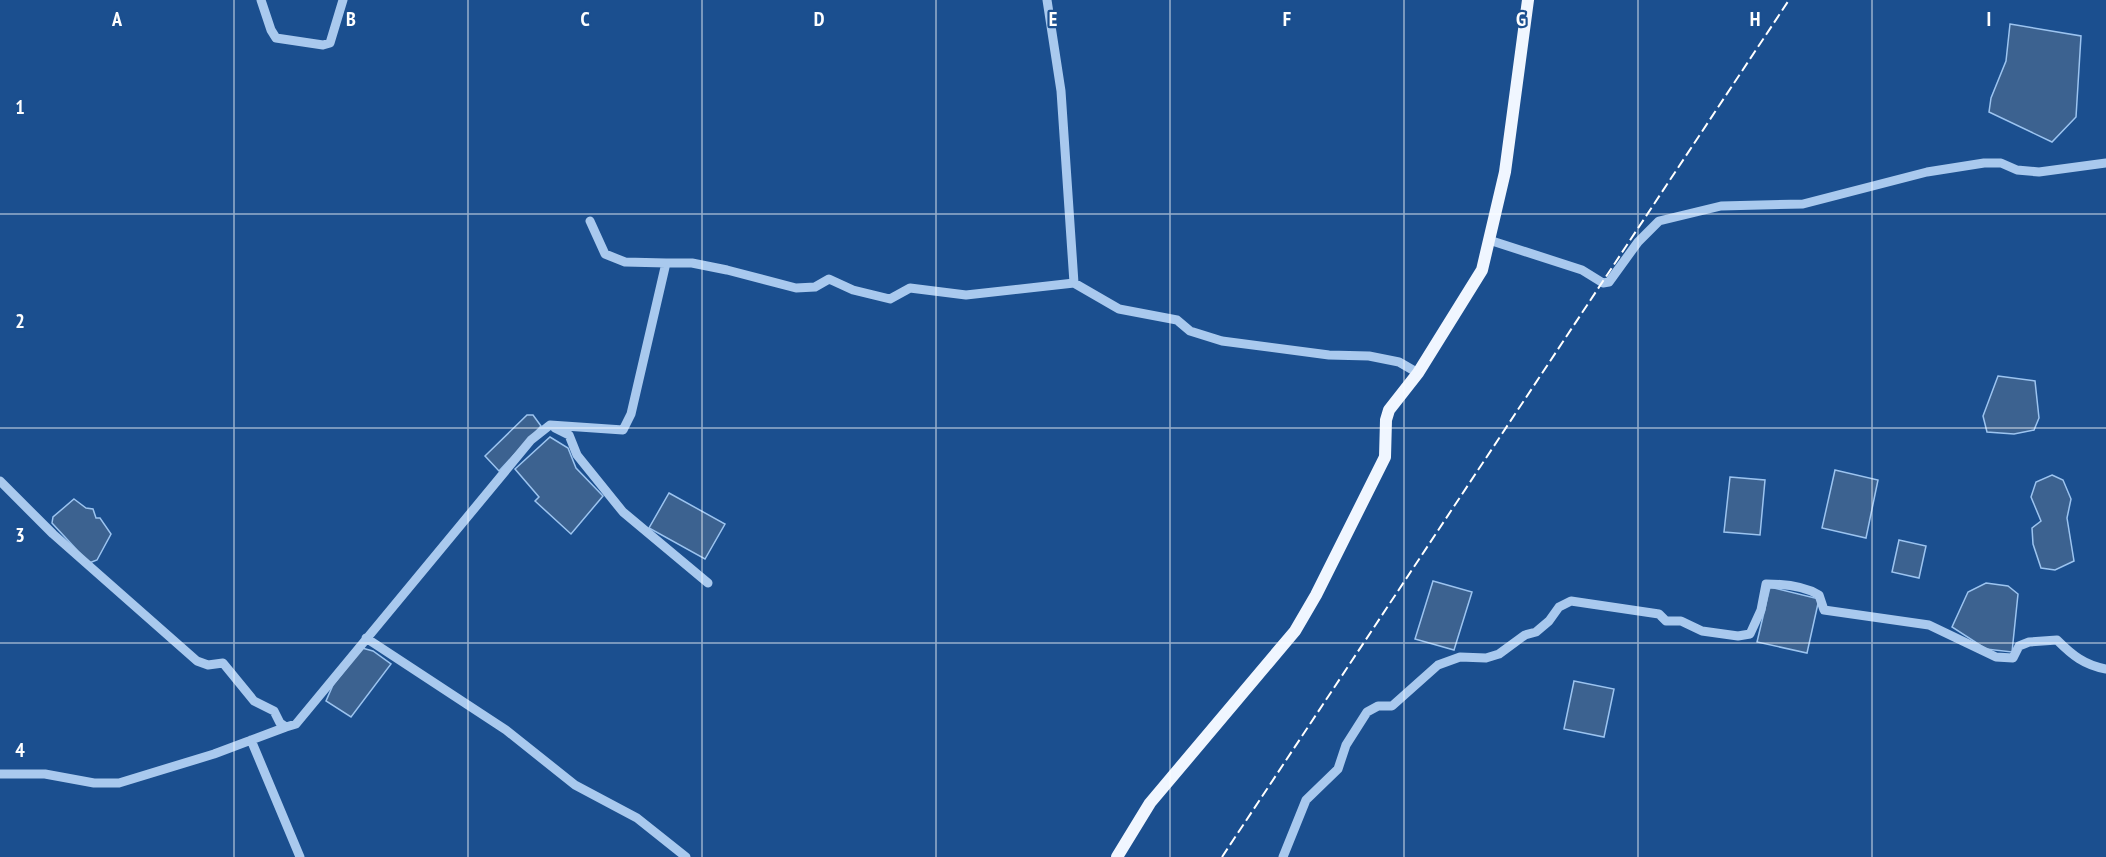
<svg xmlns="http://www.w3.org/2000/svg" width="2106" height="857" font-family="'PT Sans Narrow',sans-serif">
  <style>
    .water { fill: #3c6290; stroke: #9cc4f0; stroke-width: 1.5 }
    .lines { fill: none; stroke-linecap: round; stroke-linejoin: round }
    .minor { stroke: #a9c9ee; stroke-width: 9 }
    .major { stroke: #f0f6ff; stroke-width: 12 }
    .rail { stroke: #fff; stroke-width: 2; stroke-dasharray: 10 4.5; stroke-linecap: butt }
    .grid { fill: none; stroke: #fff; stroke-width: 1.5; stroke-opacity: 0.55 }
    .grid-label { font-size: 20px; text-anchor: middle; font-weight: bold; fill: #fff; stroke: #1b4f8f; stroke-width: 4.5; stroke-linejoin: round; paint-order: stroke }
  </style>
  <rect width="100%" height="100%" fill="#1b4f8f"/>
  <!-- water -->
  <path class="water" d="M2010,24l71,12 -5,81 -24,25 -63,-30 2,-14 15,-37z
    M1998,376l37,5 4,37 -5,12 -20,4 -27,-2 -4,-16z
    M527,415h6l8,11 -42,45 -14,-15z
    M550,437l18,11 8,20 27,28 -32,38 -36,-33 4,-4 -24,-28z
    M1835,470l43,10 -12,58 -44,-10z
    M2052,475l11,5 8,19 -4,19 7,43 -19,9 -14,-2 -8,-24 -1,-16 9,-7 -10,-24 5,-15z
    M1730,477l35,3 -5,55 -36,-3z
    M669,493l56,31 -20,35 -56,-31z
    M74,499l12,9 7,1 3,9h4l11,16 -14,26 -8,3 -37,-40 1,-6z
    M1899,540l27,6 -7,32 -27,-6z
    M1433,581l39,11 -18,58 -39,-11z
    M1986,583l22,3 10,8 -6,58 -26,-3 -34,-22 16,-35z
    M1770,587l49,12 -12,54 -50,-11z
    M362,648l11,3 18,13 -40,53 -25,-16 7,-16z
    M1574,681l40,8 -10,48 -40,-8z"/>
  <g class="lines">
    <!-- minor -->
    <path class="minor" d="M261,0l10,30 5,8 47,7 7,-2 13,-43
      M1047,0l14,91 13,192
      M1489,240l93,30 21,13 6,-1 29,-40 21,-21 62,-15 82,-2 124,-32 57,-9h17l16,7 22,2 67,-9
      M666,263h26l35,7 69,18 19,-1 14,-8 24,11 37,9 20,-11 56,7 108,-12 45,26 58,11 13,11 32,10 107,14 40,1 30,6 19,11
      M555,428l14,7 8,20 46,57 85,71
      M0,481l53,53 144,127 11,4 15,-2 31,38 20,10 6,12 6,4 10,-3 235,-284 19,-15 73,5 8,-16 35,-151 -41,-1 -20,-8 -15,-33
      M366,638l140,92 69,55 62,33 49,39
      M251,740l49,117
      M0,774h45l49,9h25l95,-29 72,-27
      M1283,857l23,-57 32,-31 8,-24 21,-33 11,-6h14l46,-41 22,-8 26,1 13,-4 26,-19 11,-3 13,-11 10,-14 12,-6 88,13 7,7h15l21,10 36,5 12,-2 11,-24 5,-26c18,0 38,2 53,11l5,15 105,15 67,32 17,1 6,-12 10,-4 28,-2c15,15 27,25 49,29"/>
    <!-- major -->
    <path class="major" d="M1117,857l33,-54 145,-172 21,-36 69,-138 1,-37 3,-10 29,-37 64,-103 23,-98 23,-172"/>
    <!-- rail -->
    <path class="rail" d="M1222,857l567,-857"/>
  </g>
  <!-- grid -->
  <path class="grid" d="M234,0v857M468,0v857M702,0v857M936,0v857M1170,0v857M1404,0v857M1638,0v857M1872,0v857M0,214h2106M0,428h2106M0,643h2106"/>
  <g class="grid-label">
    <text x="117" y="26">A</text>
    <text x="351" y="26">B</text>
    <text x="585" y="26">C</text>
    <text x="819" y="26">D</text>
    <text x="1053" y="26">E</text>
    <text x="1287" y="26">F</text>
    <text x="1521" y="26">G</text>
    <text x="1755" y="26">H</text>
    <text x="1989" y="26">I</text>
    <text x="20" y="114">1</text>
    <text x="20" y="328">2</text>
    <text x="20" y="542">3</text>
    <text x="20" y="757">4</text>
  </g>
</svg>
